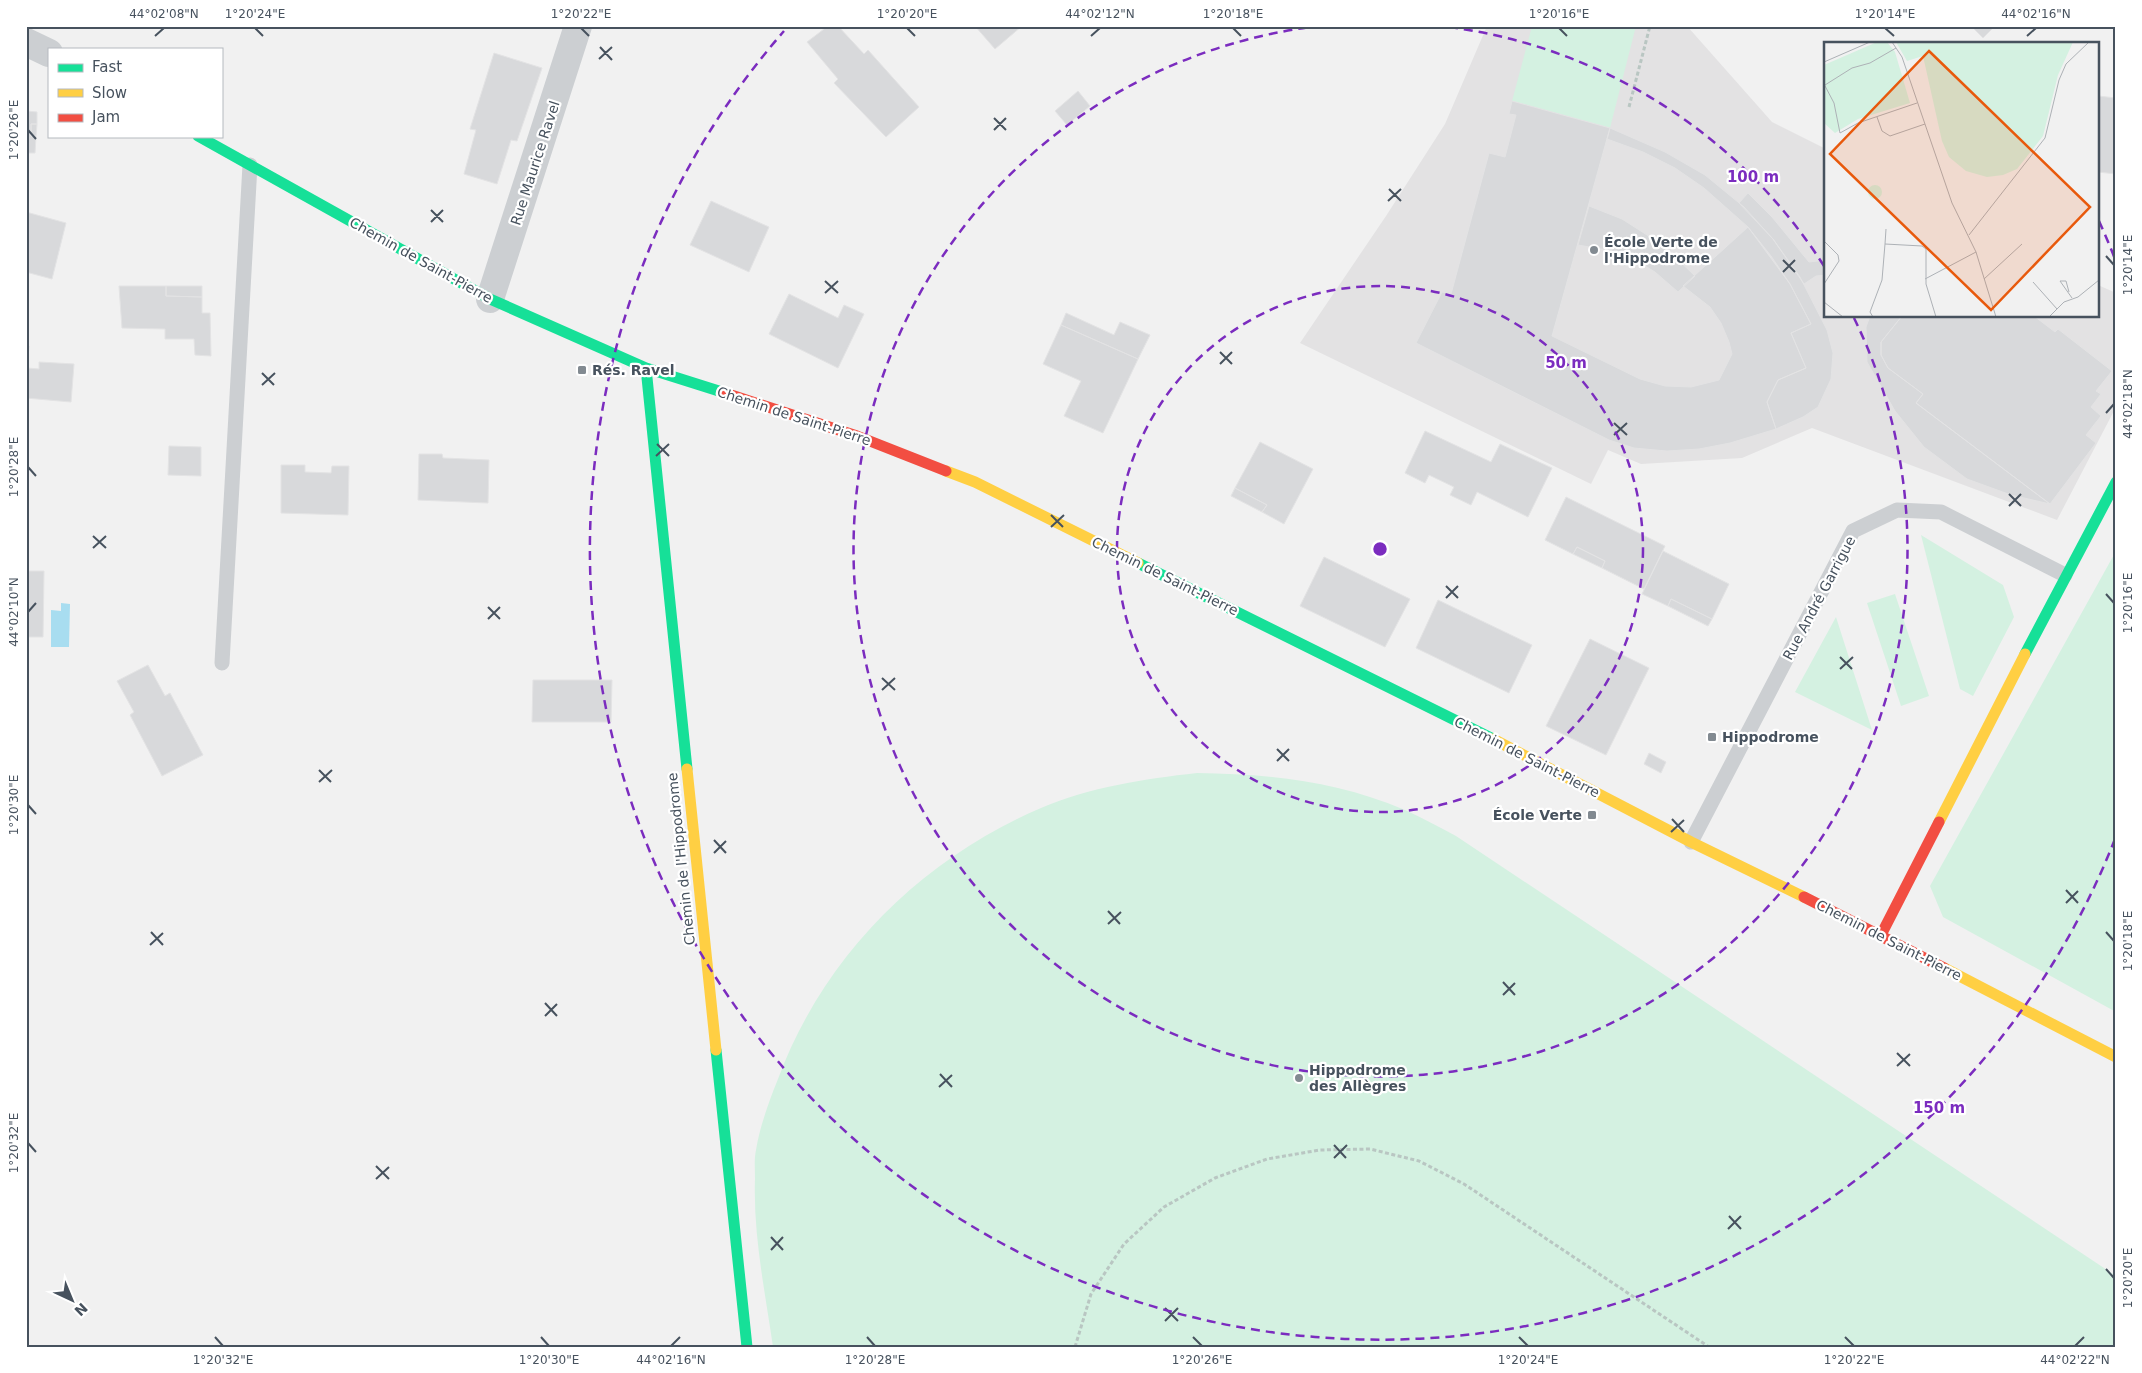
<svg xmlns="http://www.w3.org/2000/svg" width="2142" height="1373" font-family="'DejaVu Sans',sans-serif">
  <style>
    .education { fill: #e3e2e3 }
    .green { fill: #d4f1e1 }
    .water { fill: #a8ddf0 }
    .building { fill: #d8d9db; stroke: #e3e3e4 }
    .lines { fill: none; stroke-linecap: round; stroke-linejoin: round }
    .path { stroke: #b9c6c2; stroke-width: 3; stroke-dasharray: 4 2.5; stroke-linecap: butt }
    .lane { stroke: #cccfd2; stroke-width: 15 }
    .street { stroke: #cccfd2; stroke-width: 28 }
    .fast { stroke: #16e098; stroke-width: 11 }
    .slow { stroke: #ffcf43; stroke-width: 11 }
    .jam { stroke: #f24e42; stroke-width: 11 }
    .ticks { fill: none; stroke: #47525e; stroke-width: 2 }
    .ring { fill: none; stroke: #7b2cbf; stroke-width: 2.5; stroke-dasharray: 9 6 }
    .poi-dot { fill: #828a91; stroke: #fff; stroke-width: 2 }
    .labels { text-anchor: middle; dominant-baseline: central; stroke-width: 4.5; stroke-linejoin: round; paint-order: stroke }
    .street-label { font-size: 14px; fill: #47525e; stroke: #fff }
    .poi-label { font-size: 14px; font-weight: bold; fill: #47525e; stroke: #fff; text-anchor: start }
    .inset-road { fill: none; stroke: #adb1b6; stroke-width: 1 }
    .view { fill: #e8590c; fill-opacity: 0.15; stroke: #e8590c; stroke-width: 2.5 }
    .inset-edge { fill: none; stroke: #47525e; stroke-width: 2.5 }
    .centre { fill: #7b2cbf; stroke: #fff; stroke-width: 2.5 }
    .ring-label { font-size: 15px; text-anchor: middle; font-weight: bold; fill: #7b2cbf; stroke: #fff; stroke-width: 4.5; stroke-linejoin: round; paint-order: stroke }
    .neatline { fill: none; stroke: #47525e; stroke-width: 2 }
    .ticks-label { font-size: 12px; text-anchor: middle; fill: #47525e }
  </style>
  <rect width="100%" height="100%" fill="#f1f1f1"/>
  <!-- education -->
  <path class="education" d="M1487,26h200l85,96 54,27v167h272v-31l18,8v114l-59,113 -245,-92 -70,30 -101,6 -33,-14 -17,34 -291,-141 86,-127 59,-92z"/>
  <!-- green -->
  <path class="green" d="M1532,26h104l-26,102 -98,-27z
    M1921,535l82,50 11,32 -41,79 -13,-7z
    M2116,551v461l-173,-95 -13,-31z
    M1895,594l34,102 -28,10 -34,-103z
    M1836,617l36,113 -77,-38z
    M1197,773c73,1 140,8 208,37 18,8 34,17 51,26l660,440v71h-1343c-8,-56 -20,-112 -18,-168 0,-10 -1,-20 1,-29 4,-24 13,-49 22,-71 45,-122 143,-220 263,-271 49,-21 103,-29 156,-35z"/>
  <!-- water -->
  <path class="water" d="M61,603l9,1 -1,43h-18v-37l10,1z"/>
  <!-- building -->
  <path class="building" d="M828,26h10l26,28 4,-4 51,57 -33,30 -52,-54 4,-4 -31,-37z
    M975,26h47l-27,23z
    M1971,26h24l-12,12z
    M494,53l48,15 -25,73 -6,-1 -14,44 -33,-10 12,-44 -6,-1z
    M1078,91l12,15 -23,19 -12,-14z
    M2098,96l18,2v76l-18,-2z
    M1512,101l98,27 -58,208 88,43 25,7 26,1 28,-7 13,-26 -3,-12 -8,-19 -11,-16 -27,-21 65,-59 42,57 21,40 -20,9 15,35 -28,12 -11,22 9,27 -46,14 -31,6 -32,2 -33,-3 -25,-8 -193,-97 26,-51 9,2 38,-141 16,4 11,-42 -7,-1z
    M26,111l11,1v12h-6v12h5l-1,17h-9z
    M31,124h6l-1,12h-5z
    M1610,128l55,24 40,23 39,32 29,32 27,38 27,53 6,23 -2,26 -13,28 -15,10 -27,12 -9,-27 11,-22 28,-12 -15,-35 20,-9 -21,-40 -19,-28 -23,-29 -44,-39 -29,-20 -32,-16 -36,-13z
    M1748,193l24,24 37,45 17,-2v15l-10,1 -12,8 -31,-45 -34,-36z
    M711,201l58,26 -20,45 -59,-27z
    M1589,206l33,13 25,16 22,16 26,25 -17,16 -23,-20 -23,-14 -19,-7 -35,-6z
    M26,212l40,11 -14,56 -26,-7z
    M119,286h47v10l36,1v16h8l1,43 -16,-1 -1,-16h-29v-10l-43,-1z
    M166,286h36v11l-36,-1z
    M789,294l49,24 6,-13 20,9 -26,54 -69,-34z
    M1066,313l48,22 6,-13 30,13 -12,24 -77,-34z
    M1870,316h32l-21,26v13l7,13 35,26 -7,9 134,101 -39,-9 -44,-16 -43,-32 -29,-36 -28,-49 -1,-35z
    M1902,316h132l21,16 3,-3 54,42 -16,20 5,3 -10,13 10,9 -15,19 10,8 -46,61 -134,-101 7,-9 -35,-26 -7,-13v-13z
    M1061,325l77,34 -35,74 -39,-17 17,-35 -38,-17z
    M26,346h3l-2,22 12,1v-7l35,2 -3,38 -45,-4z
    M1425,431l66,31 9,-18 52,24 -24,49 -51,-25 -6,13 -21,-10 4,-8 -25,-12 -4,8 -20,-10z
    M1260,442l53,27 -29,55 -22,-12 5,-7 -32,-17z
    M169,446l32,1v29l-33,-1z
    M419,454h23l1,4 46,2 -1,43 -70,-3z
    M281,465h24v7l26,1 1,-7h17l-1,49 -67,-2z
    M1235,488l32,17 -5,7 -31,-16z
    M1566,497l99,49 -21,43 -42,-21 3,-7 -28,-14 -4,7 -28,-14z
    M1577,547l28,14 -3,7 -29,-14z
    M1663,551l66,33 -17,35 -41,-20 -3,7 -26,-12z
    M1324,557l86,42 -25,48 -85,-41z
    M26,571h18l-1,66h-17z
    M1671,599l41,20 -4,7 -40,-20z
    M1438,600l94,45 -23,48 -93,-45z
    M1590,639l59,29 -43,87 -60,-29z
    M148,665l17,31 5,-3 33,62 -41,21 -32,-61 4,-3 -17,-31z
    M533,680h79l-1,42h-79z
    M1649,753l17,9 -5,11 -17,-9z"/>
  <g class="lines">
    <!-- path -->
    <path class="path" d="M1629,107l21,-81
      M1075,1347l16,-53 33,-50 40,-37 51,-29 52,-19 53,-9 50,-1 49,12 45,23 245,163"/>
    <!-- lane -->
    <path class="lane" d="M222,663l28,-498
      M1691,842l162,-311 44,-21 44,2 124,63"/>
    <!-- street -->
    <path class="street" d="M26,42l23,11
      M490,299l88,-273"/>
    <!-- fast -->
    <path class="fast" d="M198,136l292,163 156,69 76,24
      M646,368l41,401
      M1138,563l355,176
      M2025,654l91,-172
      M716,1050l31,297"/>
    <!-- slow -->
    <path class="slow" d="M946,471l29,11 163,81
      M1493,739l198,103 113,55
      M687,769l29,281
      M1939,822l86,-168
      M1944,968l172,89"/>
    <!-- jam -->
    <path class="jam" d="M722,392l135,44 89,35
      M1804,897l140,71
      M1881,935l58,-113"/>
  </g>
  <!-- ticks -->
  <path class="ticks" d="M255,28l8,8M581,28l8,8M907,28l8,8M1233,28l8,8M1559,28l8,8M1885,28l9,8M155,36l9,-8M1091,36l9,-8M2027,36l9,-8M600,47l12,13M599,59l13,-12M994,118l12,12M28,130l8,9M994,130l12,-12M1389,189l12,12M1388,201l13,-12M431,210l12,12M431,222l12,-12M2106,256l8,9M1783,260l12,12M1783,272l12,-12M825,281l13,12M825,293l13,-12M1220,352l12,12M1220,364l12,-12M262,373l12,12M262,385l13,-12M2106,413l8,-9M1614,423l13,12M1614,435l13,-12M657,444l12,12M656,456l13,-12M28,467l8,9M2009,494l12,12M2009,506l12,-12M1051,515l12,12M1051,527l13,-12M93,536l13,12M93,548l13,-12M1446,586l12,12M2106,594l8,9M1446,598l12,-12M488,607l12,12M28,612l8,-9M488,619l12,-12M1840,657l12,12M1840,669l13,-12M882,678l13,12M882,690l13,-12M1277,749l12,12M1277,761l12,-12M319,770l12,12M319,782l13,-12M28,805l8,9M1672,819l12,13M1671,832l13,-12M714,840l12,13M714,853l12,-12M2066,890l12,13M2066,903l12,-12M1108,911l12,13M1108,924l13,-12M151,932l12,13M2106,932l8,9M150,945l13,-12M1503,982l12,13M1503,995l12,-12M545,1003l12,13M545,1016l12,-12M1897,1053l13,13M1897,1066l13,-12M940,1074l12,13M939,1087l13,-12M28,1143l8,9M1334,1145l12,13M1334,1158l13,-13M376,1166l13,13M376,1179l13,-12M1729,1216l12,13M1728,1229l13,-13M771,1237l12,13M771,1250l12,-13M2106,1269l8,9M1165,1308l13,13M1165,1321l13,-13M215,1337l8,9M541,1337l8,9M867,1337l8,9M1193,1337l9,9M1519,1337l9,9M1845,1337l9,9M671,1346l9,-9M2075,1346l9,-9"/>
  <!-- distance rings -->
  <g class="ring">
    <circle cx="1380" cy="549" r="263"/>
    <path d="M1449 27A527 527 0 0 1 1824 266M1854 318A527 527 0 1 1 1311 27"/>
    <path d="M2115 839A790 790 0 1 1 784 31M2099 221A790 790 0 0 1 2115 259"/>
  </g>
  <!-- markers -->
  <g class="poi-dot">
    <circle cx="1594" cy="250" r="5"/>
    <rect x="577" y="365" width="10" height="10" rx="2.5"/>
    <rect x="1707" y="732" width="10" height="10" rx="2.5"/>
    <rect x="1587" y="810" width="10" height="10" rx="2.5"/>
    <circle cx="1299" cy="1078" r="5"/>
  </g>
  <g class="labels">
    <!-- street labels -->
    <g class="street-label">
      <text transform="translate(535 163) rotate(-72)">Rue Maurice Ravel</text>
      <text transform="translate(421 260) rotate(29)">Chemin de Saint-Pierre</text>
      <text transform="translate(794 416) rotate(18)">Chemin de Saint-Pierre</text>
      <text transform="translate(1165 576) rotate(26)">Chemin de Saint-Pierre</text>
      <text transform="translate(1819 598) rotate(-62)">Rue André Garrigue</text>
      <text transform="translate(1527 757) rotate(27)">Chemin de Saint-Pierre</text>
      <text transform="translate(681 859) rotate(-96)">Chemin de l'Hippodrome</text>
      <text transform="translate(1889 940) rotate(27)">Chemin de Saint-Pierre</text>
    </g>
    <!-- poi labels -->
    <g class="poi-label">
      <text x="1604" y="242">École Verte de<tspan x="1604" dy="16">l'Hippodrome</tspan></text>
      <text x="592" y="370">Rés. Ravel</text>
      <text x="1722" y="737">Hippodrome</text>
      <text x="1582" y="815" text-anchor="end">École Verte</text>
      <text x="1309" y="1070">Hippodrome<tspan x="1309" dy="16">des Allègres</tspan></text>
    </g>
  </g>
  <!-- overview -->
  <g transform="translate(1824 42)">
    <rect width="275" height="275" fill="#f1f1f1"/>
    <path d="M53,0h10l8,10 15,51 -52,16 -23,14 -11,-10v-58zM72,0h177l-15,33 -15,61 -26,33 -14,6 -16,2 -21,-6 -17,-14 -7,-16 -19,-85 -16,5zM44 150a7 7 0 1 1 14 0a7 7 0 1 1-14 0Z" fill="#d4f1e1"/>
    <path class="inset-road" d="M68,0l10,15 50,146 24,49 20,65M0,20l46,-20M0,42l10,19 6,30 18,-10 59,-20M1,43l27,-17 18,-5 26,-15M53,75l5,14 8,5 35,-12M145,193l76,-97 14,-58 7,-16 23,-22M0,199l14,14 1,6 -15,23M61,202l1,-15M101,237l51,-27M160,237l38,-35M209,240l24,27M245,250l-3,-11h-6l12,17M0,260l19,15M49,275l-3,-5 12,-32 3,-36 37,2 4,3v35l10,33M225,275l15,-15 14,-5 21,-17"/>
    <path class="view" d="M105,9l161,156 -99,103 -161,-156z"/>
    <rect width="275" height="275" class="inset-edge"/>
  </g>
  <circle cx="1380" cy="549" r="8" class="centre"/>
  <g class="ring-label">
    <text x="1753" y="182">100 m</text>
    <text x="1566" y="368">50 m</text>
    <text x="1939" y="1113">150 m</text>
  </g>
  <!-- border -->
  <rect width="2142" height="1373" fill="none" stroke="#ffffff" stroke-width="55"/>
  <!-- legend -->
  <rect x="48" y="48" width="175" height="90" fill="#ffffff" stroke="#b5babf"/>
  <rect x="58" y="64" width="25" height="8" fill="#16e098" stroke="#b5babf"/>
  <text x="92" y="72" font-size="15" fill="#47525e">Fast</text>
  <rect x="58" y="89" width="25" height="8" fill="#ffcf43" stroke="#b5babf"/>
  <text x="92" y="98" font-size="15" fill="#47525e">Slow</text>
  <rect x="58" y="114" width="25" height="8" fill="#f24e42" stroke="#b5babf"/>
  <text x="92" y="122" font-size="15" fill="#47525e">Jam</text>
  <!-- north arrow -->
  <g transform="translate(72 1300) rotate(136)" stroke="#ffffff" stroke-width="4" paint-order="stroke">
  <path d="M0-4L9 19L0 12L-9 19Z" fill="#47525e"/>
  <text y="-8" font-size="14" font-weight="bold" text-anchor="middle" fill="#47525e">N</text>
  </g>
  <rect x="28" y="28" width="2086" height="1318" class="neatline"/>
  <g class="ticks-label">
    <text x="164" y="18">44°02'08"N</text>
    <text x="255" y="18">1°20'24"E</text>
    <text x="581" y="18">1°20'22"E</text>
    <text x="907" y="18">1°20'20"E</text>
    <text x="1100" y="18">44°02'12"N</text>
    <text x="1233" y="18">1°20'18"E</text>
    <text x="1559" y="18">1°20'16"E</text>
    <text x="1885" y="18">1°20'14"E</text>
    <text x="2036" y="18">44°02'16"N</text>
    <text transform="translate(14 130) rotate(-90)" y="4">1°20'26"E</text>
    <text transform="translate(2128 265) rotate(-90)" y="4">1°20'14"E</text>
    <text transform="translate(2128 404) rotate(-90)" y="4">44°02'18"N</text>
    <text transform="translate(14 467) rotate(-90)" y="4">1°20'28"E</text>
    <text transform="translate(2128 603) rotate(-90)" y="4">1°20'16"E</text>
    <text transform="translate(14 612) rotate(-90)" y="4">44°02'10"N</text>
    <text transform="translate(14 805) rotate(-90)" y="4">1°20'30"E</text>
    <text transform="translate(2128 941) rotate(-90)" y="4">1°20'18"E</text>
    <text transform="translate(14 1143) rotate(-90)" y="4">1°20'32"E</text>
    <text transform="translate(2128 1278) rotate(-90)" y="4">1°20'20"E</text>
    <text x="223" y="1364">1°20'32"E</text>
    <text x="549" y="1364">1°20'30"E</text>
    <text x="671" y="1364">44°02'16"N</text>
    <text x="875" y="1364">1°20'28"E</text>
    <text x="1202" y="1364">1°20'26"E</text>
    <text x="1528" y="1364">1°20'24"E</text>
    <text x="1854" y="1364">1°20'22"E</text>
    <text x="2075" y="1364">44°02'22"N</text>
  </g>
</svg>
